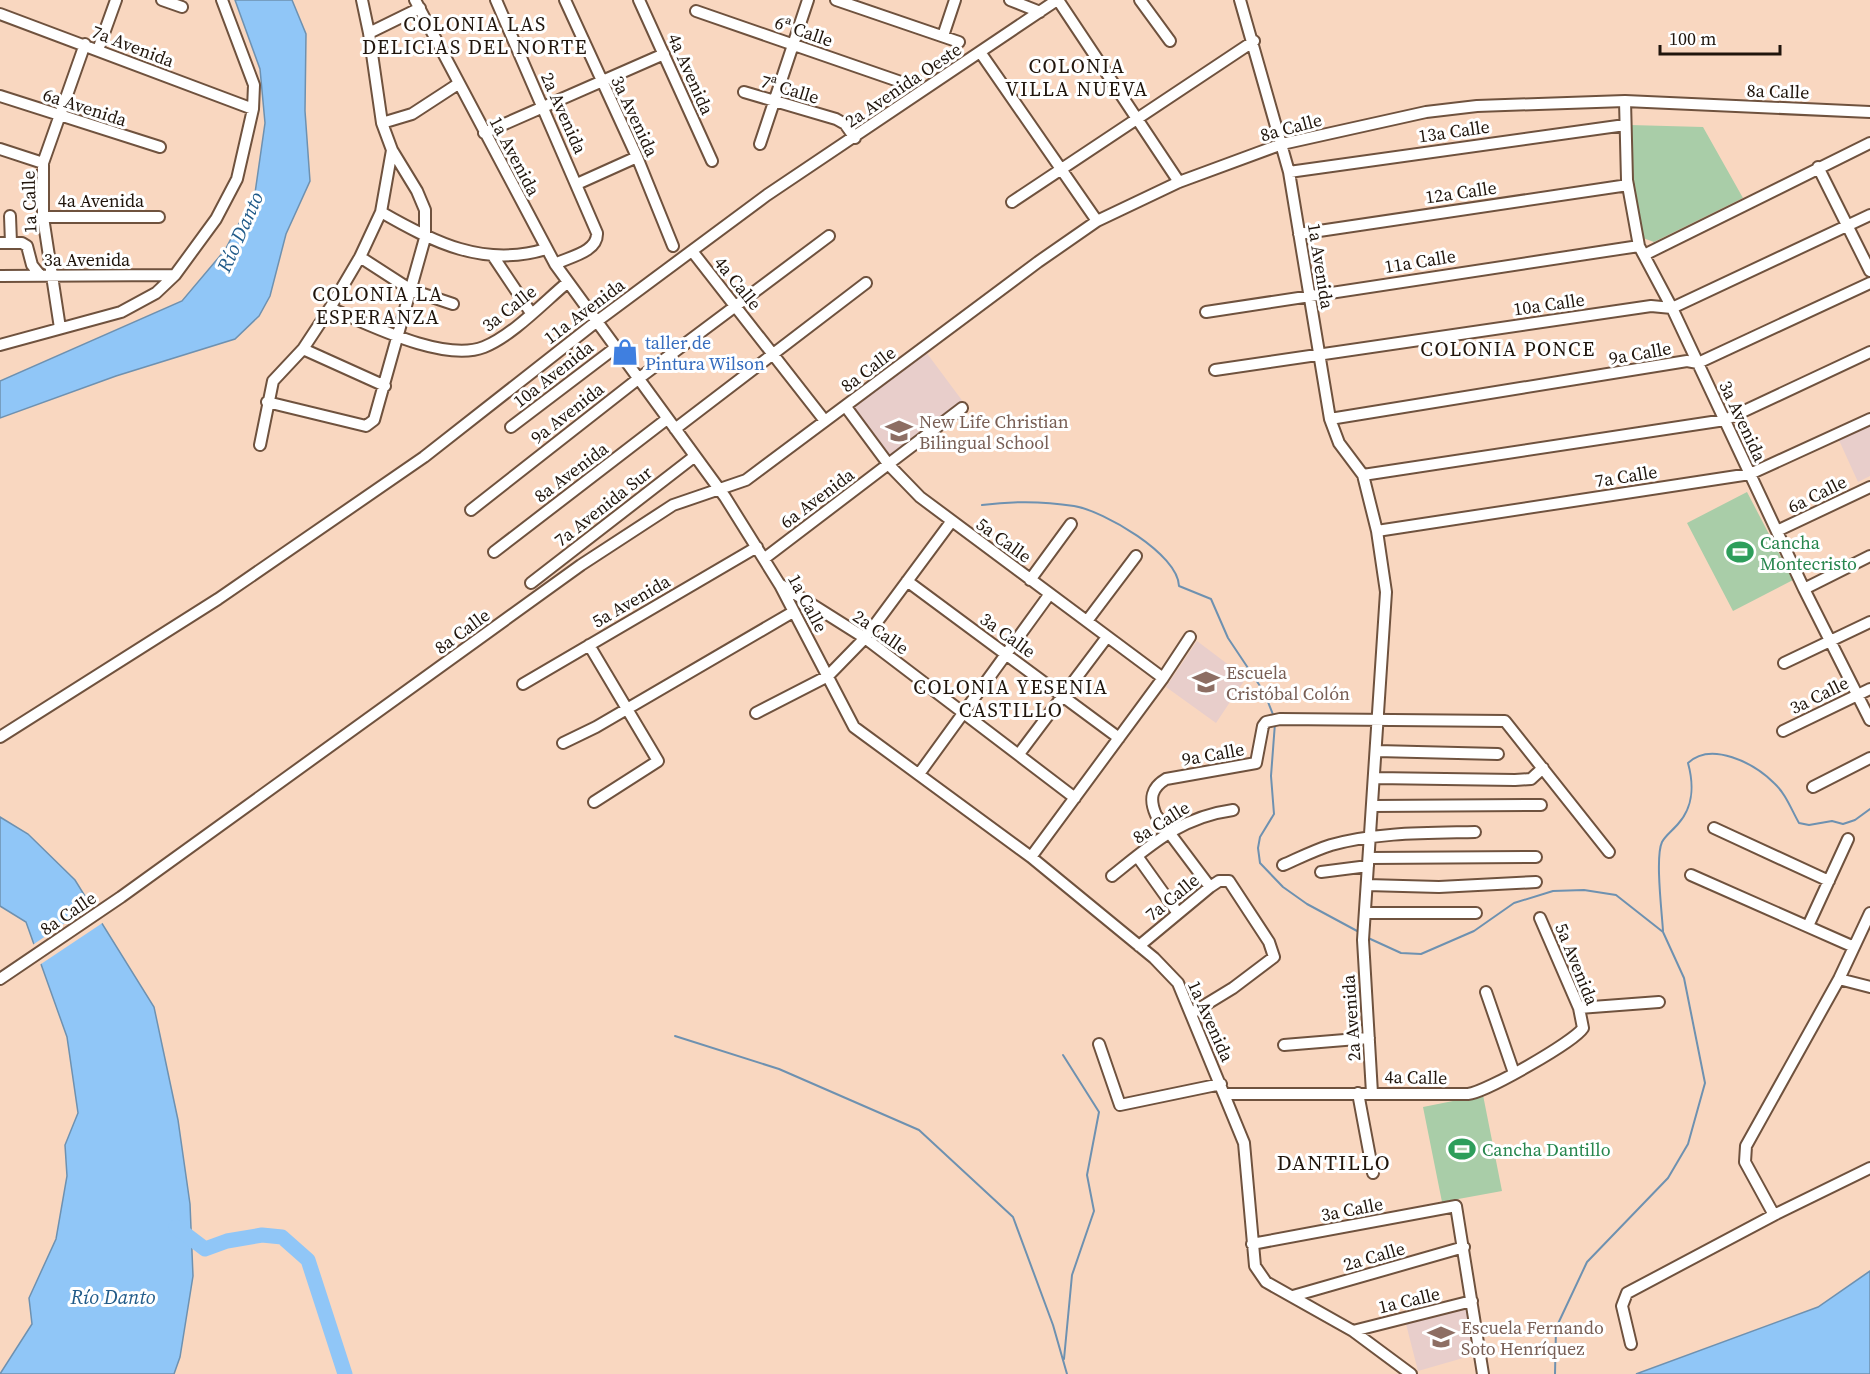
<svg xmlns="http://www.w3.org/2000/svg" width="1870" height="1374" font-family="'Source Serif 4',serif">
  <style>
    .education { fill: #e8cecb }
    .green { fill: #a9cda8 }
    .water { fill: #90c6f7; stroke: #6e91b0; stroke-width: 1.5 }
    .pier { fill: #f9d7c0 }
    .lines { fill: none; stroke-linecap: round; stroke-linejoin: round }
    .stream { stroke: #6e91b0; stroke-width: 2 }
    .river { stroke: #90c6f7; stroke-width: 15 }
    .minor-casing { stroke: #6f523e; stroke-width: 14 }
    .minor { stroke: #fff; stroke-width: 10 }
    .labels { text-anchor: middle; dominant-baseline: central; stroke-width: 6; stroke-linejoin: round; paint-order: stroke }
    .street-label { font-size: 18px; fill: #20150c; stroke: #fff }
    .shop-label { font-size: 18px; fill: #366cbe; stroke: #fff; text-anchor: start }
    .education-label { font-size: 18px; fill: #785e54; stroke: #fff; text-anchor: start }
    .leisure-label { font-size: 18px; fill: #27864d; stroke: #fff; text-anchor: start }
    .neighbourhood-label { font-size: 20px; letter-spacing: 1.5px; fill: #20150c; stroke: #fff }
    .water-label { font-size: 20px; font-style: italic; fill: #215b89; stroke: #fff }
    .quarter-label { font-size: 21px; letter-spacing: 1.5px; fill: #20150c; stroke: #fff }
  </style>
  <rect width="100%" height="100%" fill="#f9d7c0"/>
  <!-- education -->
  <path class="education" d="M926,352l38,51 -73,55 -39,-53z
    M1870,423v53l-12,6 -20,-44z
    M1197,641l49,37 -30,45 -50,-36z
    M1464,1305l5,4 8,45 -59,17 -13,-51z"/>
  <!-- green -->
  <path class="green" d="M1630,125l73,2 40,71 -89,44 -14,-5 -7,-52z
    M1747,492l46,88 -60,31 -46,-88z
    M1483,1095l19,96 -60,11 -19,-95z"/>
  <!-- water -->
  <path class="water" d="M235,0h57l14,34 -1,77 5,70 -24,53 -16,62 -11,20 -24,23 -119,37 -116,42v-37l182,-80 43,-51 30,-57 10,-70 -5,-54z
    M0,817l28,17 47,46 79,127 24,113 12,84 3,72 -13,81 -6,17h-174l32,-50 -3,-26 27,-59 11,-63 -2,-31 13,-32 -11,-76 -41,-115 -26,-16z
    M1870,1271v103h-234l182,-67z"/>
  <!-- pier -->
  <path class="pier" d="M93,904l11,18 -66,44 -7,-20z"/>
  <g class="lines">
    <!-- stream -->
    <path class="stream" d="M982,505c31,-4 61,-4 92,1 30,5 104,48 105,80l32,13 17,39 36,54 10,25
      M1275,723l-4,53 3,38 -14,23 -2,11 2,15 23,24 24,17 52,28
      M1663,931c-1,-18 -8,-74 -1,-89 3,-6 11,-12 16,-18 16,-18 16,-39 10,-61 23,-22 66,0 86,20 12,11 17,26 25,40l10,2 23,-4 11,3 12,-4 15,-11
      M1366,937l35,16 20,1 53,-23 40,-28 39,-12 31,-1 32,5 47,37 21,46 21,105 -17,61 -20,34 -81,84 -31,66 -1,46
      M675,1036l104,33 140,61 94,87 40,108 14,49
      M1063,1055l36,57 -12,63 7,36 -22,64 -8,84"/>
    <!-- river -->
    <path class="river" d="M176,1227l29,22 22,-8 35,-6 20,2 26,23 37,114"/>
    <defs>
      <path id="minor" d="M162,0l20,7
        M415,0l140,264 170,233 55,88 74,142 177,130 123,101 24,25 66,160 11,123 11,16 87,49 58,43
        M496,0l101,233c1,19 -28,24 -42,31
        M565,0l72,157 36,89
        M639,0l73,161
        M836,0l123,42
        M1010,0l30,12
        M1058,0l121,182
        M1140,0l30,41
        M1240,0l49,172 41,247 9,24 24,32 14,56 9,61 -23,348 9,153
        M696,11l205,71
        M0,14l253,95
        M369,33l51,-25
        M943,36l12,-36
        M98,50l18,-50
        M980,52l117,169
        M744,92l92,27 9,5 10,14
        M0,96l160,51
        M1625,101l2,79 12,66 33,62 132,281 66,131
        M382,123l30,-9 46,-30
        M484,133l180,-79
        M760,144l48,-144
        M0,149l43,14
        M1818,167l52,104
        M1289,172l336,-47
        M577,184l60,-27
        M1012,202l242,-161
        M381,212c52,30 103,56 165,37
        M10,216l1,27
        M43,217h116
        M1299,234l329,-49
        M0,243h22l5,3 5,19 8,10
        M692,251l133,170
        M1644,255l226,-112
        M493,256l38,57
        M360,257l51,33 42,14
        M0,276l175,-1
        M330,308c38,16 114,55 154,39 28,-11 60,-45 84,-65
        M1206,312l433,-66
        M60,328l-17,-111v-54l42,-119
        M0,345l121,-33 35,-19 19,-18 41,-56 21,-40 16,-70 1,-24 -32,-85
        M303,349l82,37
        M1215,370l436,-64 21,2 198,-93
        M267,402l99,24 8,-6 51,-182v-28l-8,-19 -25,-41 -10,-27 -13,-90 -7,-33
        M846,407l43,58 31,32 243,181
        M1330,419l357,-58 11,2 172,-80
        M511,427l104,-79
        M675,429l191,-146
        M260,445l13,-64 30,-32 27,-41 30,-51 21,-45 11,-62
        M1363,475l362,-55 145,-68
        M471,510l167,-131 191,-143
        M1377,531l373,-57 120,-55
        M1777,531l93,-44
        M494,552l173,-133
        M765,558l197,-150
        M1030,580l41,-56
        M907,581l212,157
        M531,583l164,-127
        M781,585l84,53 210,160
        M1804,589l66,-33
        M1087,621l49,-65
        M589,645l69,116 -64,41
        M1784,663l86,-41
        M523,684l234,-137
        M756,713l72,-37 37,-38 86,-116
        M1783,731l87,-42
        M0,737l218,-138 206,-142 172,-135 171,-127 290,-195
        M563,743l33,-16 197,-115
        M1377,751l121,3
        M1019,754l88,-117
        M919,774l130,-179
        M1375,778l140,2 16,-1 12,-11
        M1813,787l57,-29
        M1373,806l168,-1
        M1714,828l115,53
        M1137,856l40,56
        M1031,857l132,-179 27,-41
        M1369,858l167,-1
        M1283,865c16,-7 32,-15 48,-20 46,-13 96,-12 144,-13
        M1321,872l47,-6
        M1691,875l163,72
        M1112,876c40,-32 69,-59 121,-66
        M1367,885l72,2 97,-5
        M1210,887l-54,-72c-7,-16 -5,-27 10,-36l90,-16 7,-37 3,-4 14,-3 225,2 104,131
        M1365,913h111
        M1808,926l40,-87
        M1139,946l71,-59 9,-6h10l40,61 5,15 -41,31 -41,25
        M0,979l121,-82 460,-332 92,-60 73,-25 292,-218 59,-41 82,-39 103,-38 144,-32 51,-6 148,-5 245,11
        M1839,979l31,8
        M1486,992l28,81
        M1579,1008l80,-6
        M1099,1044l21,61 101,-21
        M1284,1045l85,-7
        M1358,1093l15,80
        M1225,1094h243c18,-2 106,-52 115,-66l-4,-20 -39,-90
        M1774,1215l-29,-53 1,-16 93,-167 31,-66
        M1252,1244l204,-38 27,168
        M1293,1296l171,-49
        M1353,1331l119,-30
        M1631,1344l-9,-38 5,-13 147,-78 96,-47"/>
    </defs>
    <!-- minor casing -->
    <use href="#minor" class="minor-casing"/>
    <!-- minor -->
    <use href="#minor" class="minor"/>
  </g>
  <!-- icons -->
  <defs>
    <symbol id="shop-bare" viewBox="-9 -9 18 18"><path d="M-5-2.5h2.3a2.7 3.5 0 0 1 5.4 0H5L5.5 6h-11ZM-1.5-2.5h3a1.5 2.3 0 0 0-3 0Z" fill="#3f7fe0" stroke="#fff" stroke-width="2.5" paint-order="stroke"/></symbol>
    <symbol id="school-bare" viewBox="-9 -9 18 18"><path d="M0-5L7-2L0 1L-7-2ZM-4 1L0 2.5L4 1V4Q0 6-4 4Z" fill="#8d6e63" stroke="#fff" stroke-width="2.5" paint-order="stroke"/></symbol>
    <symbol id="stadium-bare" viewBox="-9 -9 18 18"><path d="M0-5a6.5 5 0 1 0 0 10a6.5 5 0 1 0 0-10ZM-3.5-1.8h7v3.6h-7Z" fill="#2e9e5b" stroke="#fff" stroke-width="2.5" paint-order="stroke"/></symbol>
  </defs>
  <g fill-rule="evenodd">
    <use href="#shop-bare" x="606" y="333" width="38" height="38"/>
    <use href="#school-bare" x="880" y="412" width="38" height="38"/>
    <use href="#stadium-bare" x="1721" y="533" width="38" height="38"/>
    <use href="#school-bare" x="1187" y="663" width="38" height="38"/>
    <use href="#stadium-bare" x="1443" y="1130" width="38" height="38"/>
    <use href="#school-bare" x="1422" y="1318" width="38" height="38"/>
  </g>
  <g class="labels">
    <!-- street labels -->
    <g class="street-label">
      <text transform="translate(804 31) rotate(19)">6ª Calle</text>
      <text transform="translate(133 46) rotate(21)">7a Avenida</text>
      <text transform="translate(691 74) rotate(66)">4a Avenida</text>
      <text transform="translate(903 85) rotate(-34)">2a Avenida Oeste</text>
      <text transform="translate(790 89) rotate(17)">7ª Calle</text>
      <text transform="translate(1778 91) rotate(2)">8a Calle</text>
      <text transform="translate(85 107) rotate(18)">6a Avenida</text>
      <text transform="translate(564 113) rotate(66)">2a Avenida</text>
      <text transform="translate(635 116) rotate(65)">3a Avenida</text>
      <text transform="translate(1291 127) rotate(-15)">8a Calle</text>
      <text transform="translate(1454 131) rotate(-8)">13a Calle</text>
      <text transform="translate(515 156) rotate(62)">1a Avenida</text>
      <text transform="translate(1461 192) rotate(-8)">12a Calle</text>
      <text x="101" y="200">4a Avenida</text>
      <text transform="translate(29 202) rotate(-92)">1a Calle</text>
      <text x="87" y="259">3a Avenida</text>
      <text transform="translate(1420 261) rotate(-9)">11a Calle</text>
      <text transform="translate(1321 266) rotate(81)">1a Avenida</text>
      <text transform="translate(738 283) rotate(51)">4a Calle</text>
      <text transform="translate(1549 304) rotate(-8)">10a Calle</text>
      <text transform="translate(509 308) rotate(-38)">3a Calle</text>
      <text transform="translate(584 311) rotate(-37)">11a Avenida</text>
      <text transform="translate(1640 353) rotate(-10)">9a Calle</text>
      <text transform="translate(868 369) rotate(-37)">8a Calle</text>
      <text transform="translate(553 374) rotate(-38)">10a Avenida</text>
      <text transform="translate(567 413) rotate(-38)">9a Avenida</text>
      <text transform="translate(1743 421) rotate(65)">3a Avenida</text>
      <text transform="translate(571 472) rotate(-37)">8a Avenida</text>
      <text transform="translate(1626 476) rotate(-9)">7a Calle</text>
      <text transform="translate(1817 494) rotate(-26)">6a Calle</text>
      <text transform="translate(817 498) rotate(-37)">6a Avenida</text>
      <text transform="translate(603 506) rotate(-38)">7a Avenida Sur</text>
      <text transform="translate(1004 540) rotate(36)">5a Calle</text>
      <text transform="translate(631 601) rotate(-30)">5a Avenida</text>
      <text transform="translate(808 603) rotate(62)">1a Calle</text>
      <text transform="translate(462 631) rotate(-36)">8a Calle</text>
      <text transform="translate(881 632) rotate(35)">2a Calle</text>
      <text transform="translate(1008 635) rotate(36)">3a Calle</text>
      <text transform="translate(1819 695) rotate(-26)">3a Calle</text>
      <text transform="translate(1213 754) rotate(-10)">9a Calle</text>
      <text transform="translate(1161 822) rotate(-32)">8a Calle</text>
      <text transform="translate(1172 897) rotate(-39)">7a Calle</text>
      <text transform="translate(68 913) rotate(-34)">8a Calle</text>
      <text transform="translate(1577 964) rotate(68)">5a Avenida</text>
      <text transform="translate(1351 1018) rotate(-94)">2a Avenida</text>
      <text transform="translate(1211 1021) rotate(66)">1a Avenida</text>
      <text transform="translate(1416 1077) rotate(1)">4a Calle</text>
      <text transform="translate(1352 1209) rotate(-11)">3a Calle</text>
      <text transform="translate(1374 1256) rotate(-16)">2a Calle</text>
      <text transform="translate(1409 1300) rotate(-13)">1a Calle</text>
    </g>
    <!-- shop labels -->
    <g class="shop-label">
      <text x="645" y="342">taller de<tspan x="645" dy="21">Pintura Wilson</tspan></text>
    </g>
    <!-- education labels -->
    <g class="education-label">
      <text x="919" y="421">New Life Christian<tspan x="919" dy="21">Bilingual School</tspan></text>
      <text x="1226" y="672">Escuela<tspan x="1226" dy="21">Cristóbal Colón</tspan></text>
      <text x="1461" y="1327">Escuela Fernando<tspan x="1461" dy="21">Soto Henríquez</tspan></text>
    </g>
    <!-- leisure labels -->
    <g class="leisure-label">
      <text x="1760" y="542">Cancha<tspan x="1760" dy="21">Montecristo</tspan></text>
      <text x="1482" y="1149">Cancha Dantillo</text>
    </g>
    <!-- neighbourhood labels -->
    <g class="neighbourhood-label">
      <text x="475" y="24">COLONIA LAS<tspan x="475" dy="23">DELICIAS DEL NORTE</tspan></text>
      <text x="1077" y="66">COLONIA<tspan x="1077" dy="23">VILLA NUEVA</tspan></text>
      <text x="378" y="294">COLONIA LA<tspan x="378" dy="23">ESPERANZA</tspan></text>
      <text x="1508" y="349">COLONIA PONCE</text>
      <text x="1011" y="687">COLONIA YESENIA<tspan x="1011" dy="23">CASTILLO</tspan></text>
    </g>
    <!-- water labels -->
    <g class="water-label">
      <text transform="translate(240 232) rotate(-66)">Río Danto</text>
      <text x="113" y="1297">Río Danto</text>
    </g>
    <!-- quarter labels -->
    <g class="quarter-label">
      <text x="1334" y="1162">DANTILLO</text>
    </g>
  </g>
  <!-- scale -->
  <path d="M1660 45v9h120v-9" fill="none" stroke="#20150c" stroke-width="3"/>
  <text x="1669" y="45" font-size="18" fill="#20150c" stroke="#ffffff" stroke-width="4.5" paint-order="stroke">100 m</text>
</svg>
